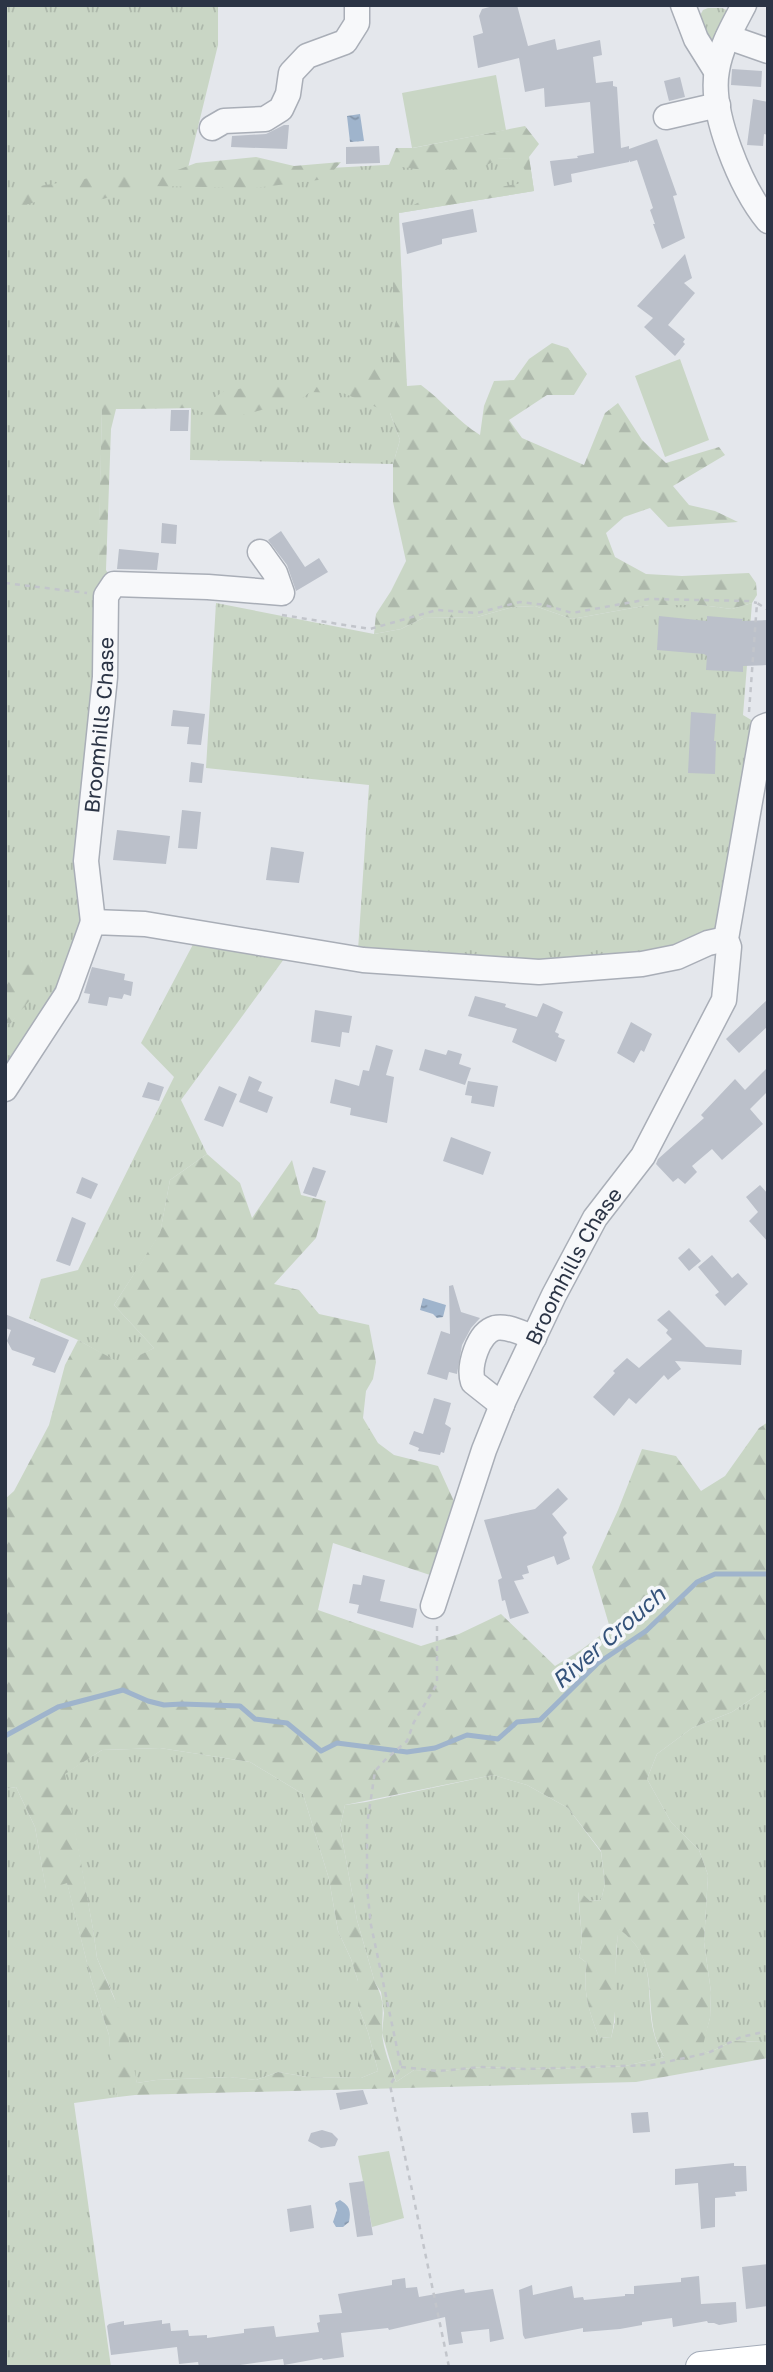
<svg xmlns="http://www.w3.org/2000/svg" width="773" height="2372" font-family="'Golos Text',sans-serif">
  <style>
    .grass { fill: url(#grass-tufts) }
    .forest { fill: url(#forest-firs); fill-rule: evenodd }
    .pitch { fill: #c9d6c5 }
    .water { fill: url(#water-ripples) }
    .lines { fill: none; stroke-linecap: round; stroke-linejoin: round }
    .stream { stroke: #9fb4cc; stroke-width: 5 }
    .building { fill: #bbc0ca }
    .minor-casing { stroke: #a9aeb7; stroke-width: 27 }
    .major-casing { stroke: #a3abb8; stroke-width: 32 }
    .path { stroke: #c2c5cb; stroke-width: 2.5; stroke-dasharray: 5 5; stroke-linecap: butt }
    .minor { stroke: #f7f8fa; stroke-width: 24 }
    .major { stroke: #fff; stroke-width: 30 }
    .labels { text-anchor: middle; dominant-baseline: central; stroke-width: 7; stroke-linejoin: round; paint-order: stroke }
    .street-label { font-size: 21px; fill: #2b3445; stroke: #f4f6f9 }
    .water-label { font-size: 23px; font-style: italic; fill: #34527a; stroke: #f4f6f9 }
  </style>
  <defs>
    <pattern id="grass-tufts" width="24" height="20" patternUnits="userSpaceOnUse" patternTransform="scale(1.75)"><rect width="24" height="20" fill="#c9d6c5"/><path d="M3 7l-1-3M5 7V3M7 7l1-3M15 17l-1-3M17 17v-4M19 17l1-3" fill="none" stroke="#adb8ab"/></pattern>
    <pattern id="forest-firs" width="22" height="20" patternUnits="userSpaceOnUse" patternTransform="scale(1.75)"><rect width="22" height="20" fill="#c9d6c5"/><path d="M5 1l3.5 6h-7zM16 11l3.5 6h-7z" fill="#adb8ab"/></pattern>
    <pattern id="water-ripples" width="26" height="14" patternUnits="userSpaceOnUse" patternTransform="scale(1.75)"><rect width="26" height="14" fill="#9fb4cc"/><path d="M2 4q2-2 4 0t4 0M15 11q2-2 4 0t4 0" fill="none" stroke="#8293a7"/></pattern>
  </defs>
  <rect width="100%" height="100%" fill="#e4e7ec"/>
  <!-- grass -->
  <path class="grass" d="M5,5h213v40l-32,131 343,-19 5,34 -135,22 7,173 -16,27 10,27 -7,24 -203,-4 1,-52 -89,1 -11,497 -26,78 -60,105v-66l5,1 11,-15 21,-49h-37z
    M708,8h14l7,3 -16,37 -15,-29 5,-9z
    M216,603l158,31 27,-5 22,-11 54,-1 36,-10 22,-1 37,13 77,-14h52l31,4 20,-6 -9,112 20,12 -37,212 -49,18 -320,8 12,-180 -163,-17z
    M199,933l93,15 -111,152 26,54 -37,26 -10,54 -46,71 40,43 -32,17 -44,-25 -49,-22 12,-39 37,-9 96,-193 -33,-34z
    M768,1688v354l-35,-1 -25,12 -7,-4 9,-31 1,-26 -7,-50 4,-67 -9,-25 -28,-28 -24,-43 10,-25 35,-26 40,-16z
    M160,1748l90,14 53,32 26,85 9,52 13,28 7,22v25l10,26 10,39 -17,7 -53,-1 -30,-5 -22,8 -26,-3 -74,3 -19,3 -23,-86 -17,-39 -4,-29 -29,-155 38,-24z
    M493,1775l34,10 41,23 33,44 4,32 -4,16 -11,1 -12,-9 4,47 -3,18 8,6c-5,27 2,48 12,74l12,1 4,-16 -1,-31 4,-63c43,31 25,66 37,109 2,7 6,14 9,20l-39,9 -40,2 -60,1 -43,-2 -43,4 -25,-1 -18,12 -14,-49 2,-20 -3,-21 -6,-9 -18,-63 -17,-93 5,-22 21,-3z
    M16,1787l19,40 11,62 21,-7 24,97 18,56 3,38 6,24 -44,6 37,264h-106v-578z"/>
  <!-- forest -->
  <path class="forest" d="M525,126l14,18 -10,13 5,34 -135,22 22,-12 36,-11h24l42,-7 3,-11 -8,-14 -21,1 -18,11 -63,-1 -27,-4 7,-17h17z
    M256,157l38,9 47,-4 -15,17 -71,9 -104,-2 -52,14 -20,-11 -57,17 -17,8v-24l16,-1 119,-19 27,4 29,-11z
    M401,265l6,121 14,-1c22,16 36,36 59,50l4,-29 10,-25 20,-1 15,-21 23,-16 16,5 19,26 -13,21h-27l-38,25 13,18 62,27 21,-52 13,-10 24,37 24,23 53,-16 6,8 -52,31 16,19 26,6 23,11 -70,5 -18,-19 -26,9 -18,16 9,24 31,17 36,2 67,-3 7,10 1,12 -5,8 -20,6 -31,-4h-52l-77,14 -37,-13 -22,1 -36,10 -54,1 -22,11 -27,5 2,-20 15,-23 15,-30 -13,-59v-38l7,-24 -10,-27 -47,-20 -33,-1 -18,14 -27,3 -26,7 -29,-1 -19,-7 -75,1 -5,20 -5,141 8,14 -17,19 5,-194 2,-8 106,-1 13,-8 45,-9 26,-2 16,6h14l28,-5 8,-10 33,-9v-31l5,-18 -5,-18v-20z
    M5,960h37l-3,29 -29,35 -5,-1z
    M207,1154l33,29 12,35 40,-58 9,35 25,6 -10,37 -42,46 25,6 20,24 50,11 7,37 -3,17 -7,12 -3,27 15,25 16,12 44,11 24,53 -32,56 -97,-32 -15,67 103,36 38,-12 42,-20 54,52 26,-16 29,-22 -18,-61 26,-57 24,-61 34,7 25,35 24,-15 34,-48 9,-6v266l-36,24 -40,16 -35,26 -10,25 24,43 28,28 9,25 -4,67 7,50 -1,26 -8,31 6,4 25,-12 35,1v16l-132,24 -501,13 -17,2 -7,-24 -2,-38 -18,-56 -24,-96 -21,7 -11,-63 -19,-40 -11,2v-290l9,-8 35,-66 16,-60 13,-25 44,24 32,-16 -40,-43 46,-72 10,-53zM160,1748l90,14 53,32 26,85 9,52 13,28 7,22v25l10,26 10,39 -17,7 -53,-1 -30,-5 -22,8 -26,-3 -74,3 -19,3 -11,-57 -29,-68 -4,-29 -28,-155 37,-24zM493,1775l34,10 41,23 33,43 4,33 -4,16 -11,1 -12,-11 4,49 -3,18 8,6c-5,27 2,49 12,74l12,1c9,-35 1,-74 8,-109 40,29 26,66 36,107 2,7 6,14 9,21l-39,9 -40,2 -60,1 -43,-2 -43,4 -25,-1 -18,12c-5,-15 -13,-33 -14,-49 0,-21 4,-31 -7,-50l-18,-63 -17,-93 5,-22z"/>
  <!-- pitch -->
  <path class="pitch" d="M496,75l10,55 -94,18 -10,-55z
    M680,359l29,81 -44,17 -30,-81z
    M389,2151l15,67 -32,9 -14,-71z"/>
  <!-- water -->
  <path class="water" d="M360,114l4,27 -14,1 -3,-26z
    M423,1298l23,7 -3,12 -6,1 -4,-4 -13,-4z
    M340,2200c10,6 11,11 9,22l-6,5h-7l-3,-5 4,-12 -2,-7z"/>
  <g class="lines">
    <!-- stream -->
    <path class="stream" d="M5,1736l53,-29 65,-17 25,11 16,4 18,-1 58,2 15,13 32,4 34,28 16,-8 70,9 28,-4 32,-13 31,4 19,-17 23,-2 58,-57 48,-32 51,-49 18,-8h53"/>
  </g>
  <!-- building -->
  <path class="building" d="M497,5h20l11,41 27,-7 2,11 43,-10 2,15 -9,2 3,26 17,-2v5l4,1 4,61 8,-2v3l28,-10 20,56 -4,1 12,42 -23,11 -9,-25h2l-5,-14 3,-2 -16,-48 -7,2 -1,-2v2l-58,12 1,8 -18,4 -4,-25 28,-3 -1,-2 17,-3 -4,-51 -45,5 -1,-19 -19,4 -6,-34 -41,10 -5,-32 10,-3 -4,-17 3,-7z
    M732,69l30,2 -1,16 -30,-2z
    M680,77l5,20 -16,4 -5,-20z
    M753,99l15,3v33l-4,-1 -1,12 -16,-1z
    M284,125h5l-2,24 -56,-2 1,-11 34,-2z
    M379,146l1,17 -34,1v-17z
    M473,209l4,23 -35,7v5l-35,10 -5,-31z
    M685,254l7,24 -8,5 11,10 -27,32 17,14 -2,3 2,2 -10,12 -31,-29 9,-9 -16,-12z
    M171,410h18l-1,21h-18z
    M162,523l15,2 -1,19 -15,-1z
    M281,531l24,36 14,-9 9,14 -32,19 -9,-26 -19,-25z
    M119,549l40,4 -2,17 -40,-1z
    M659,616l48,5v-5l36,3 -1,2 26,-1v45l-25,1v6l-37,-2 1,-14 -3,-2 -47,-4z
    M173,710l32,4 -4,31 -14,-1 2,-17 -18,-1z
    M691,712l25,2 -2,27h2l-1,33 -27,-1z
    M191,762l13,2 -2,19 -13,-1z
    M182,810l19,2 -4,37 -19,-1z
    M117,830l53,6 -4,28 -53,-4z
    M271,847l33,5 -5,31 -33,-3z
    M92,967l33,7 -1,6 9,2 -2,14 -7,-2 -2,5 -13,-2 -2,9 -19,-3 2,-9 -6,-1z
    M475,996l31,8 -1,3 32,10 6,-14 20,9 -8,20 4,2 -1,3 7,3 -9,22 -44,-20 5,-13 -49,-13z
    M768,999v27l-29,27 -13,-14z
    M315,1010l37,6 -3,17 -7,-1 -2,15 -29,-5z
    M631,1022l21,12 -8,18 -3,-2 -7,13 -17,-10z
    M376,1045l17,5 -7,25 8,2 -7,46 -37,-8 1,-7 -21,-5 5,-24 24,7 4,-16 6,1z
    M425,1049l21,6 2,-5 14,4 -3,10 12,4 -6,17 -46,-15z
    M768,1067v24l-18,18 13,15 -41,36 -10,-11 -20,17 5,6 -12,12 -7,-6 -5,4 -17,-18 2,-5 46,-41 -3,-3 34,-36 10,11z
    M249,1076l13,6 -4,9 15,6 -6,16 -28,-11z
    M468,1081l30,5 -4,21 -23,-4 1,-7 -7,-1z
    M148,1082l16,5 -5,14 -17,-4z
    M219,1086l18,8 -14,33 -19,-7z
    M451,1137l40,15 -8,23 -40,-14z
    M313,1167l13,4 -10,26 -13,-4z
    M82,1177l16,7 -7,15 -15,-6z
    M760,1185l8,9v48l-19,-21 9,-9 -12,-15z
    M72,1217l14,6 -16,43 -14,-5z
    M689,1248l12,13 -12,10 -11,-13z
    M712,1255l20,23 6,-5 10,11 -23,22 -10,-11 4,-3 -21,-25z
    M453,1285l8,27 19,6 -9,10 -9,17 -5,29 -8,-2 -2,8 -20,-6 14,-43 9,3 -1,-48z
    M669,1310l37,37 36,3 -1,15 -66,-4 6,8 -13,11 -4,-5 -28,29 -7,-6 -15,18 -21,-19 22,-24 -2,-2 14,-13 12,10 33,-29 -6,-6 2,-3 -11,-10z
    M5,1314l64,26 -14,33 -23,-8 3,-7 -23,-8 -5,-9 4,-11 -6,-2z
    M434,1398l17,5 -6,21 6,4 -7,25 -3,-1 -1,3 -22,-4 1,-3 -10,-4 5,-13 9,3z
    M558,1488l10,11 -16,15 15,19 -4,4 7,22 -13,6 -3,-9 -27,10 2,7 -7,2 2,4 -10,2 15,32 -19,6 -5,-19 -3,1 -4,-21 4,-2 -18,-58 51,-11z
    M363,1575l22,5 -5,21 37,8 -4,19 -56,-15 2,-8 -10,-2 4,-19 8,1z
    M363,2090l5,14 -28,6 -4,-17z
    M648,2112l2,20 -17,1 -2,-20z
    M322,2130l10,3 6,6 -3,7 -14,2 -13,-7 3,-8z
    M734,2163v3h12l1,25 -12,1 1,4 -21,2v29l-14,2 -3,-46 -23,2v-16z
    M364,2181l9,54 -16,2 -8,-54z
    M311,2205l3,23 -24,4 -3,-23z
    M768,2264v42l-22,3 -4,-42z
    M699,2276l2,28 35,-2 1,20 -18,3 -5,-2h-6l-1,-2 -34,6 -1,-9 -30,4v3l-22,4 -37,3v-4l-58,11 -2,-4 -4,-45 13,-5 1,10 39,-9 2,12 9,-1 1,3 41,-4v-2h9v-8l47,-4v-4z
    M405,2278l1,10 11,-1 2,10 45,-8 1,4 28,-4 11,50 -14,3 -1,-13 -28,3 2,11 -14,2 -4,-28 -56,13 -1,-2 -47,5 3,24 -21,3 -1,-2 -38,7 -1,-6 -57,8h-27l-1,-5 -19,2 -2,-17 -66,8 -4,-29 2,-2 15,-3v4l38,-5v4l8,-1 1,8 17,-1 1,6 18,-1v3l37,-5v-4l30,-3 2,11 43,-5 -2,-9 3,-1 -1,-7 23,-2 -4,-19 54,-9v-5z"/>
  <g class="lines">
    <defs>
      <g id="minor">
        <path d="M683,5l13,34 20,32"/>
        <path d="M744,5c-11,21 -23,41 -27,65 -8,42 24,118 51,151"/>
        <path d="M728,37l40,14"/>
        <path d="M666,117l52,-12"/>
        <path d="M212,128l12,-7 41,-2 16,-10 7,-15 3,-21 16,-17 38,-14 12,-19v-18"/>
        <path id="s1" d="M93,922l-7,-61 19,-184 1,-81 8,-12 94,3 74,6 -7,-20 -15,-21"/>
        <path d="M5,1089l62,-95 26,-72 52,2 218,36 176,12 103,-8 35,-7 31,-14 18,-4"/>
        <path d="M502,1405l-29,-23c-5,-16 5,-49 22,-54 12,-3 29,6 39,10"/>
        <path id="s2" d="M433,1606l51,-156 20,-50 50,-105 41,-77 48,-62 81,-156 5,-53 -3,-8 37,-212 5,-2"/>
      </g>
      <path id="major" d="M701,2367l67,-7"/>
    </defs>
    <!-- minor casing -->
    <use href="#minor" class="minor-casing"/>
    <!-- major casing -->
    <use href="#major" class="major-casing"/>
    <!-- path -->
    <path class="path" d="M5,583l82,10
      M282,615l88,14 67,-19 40,3 43,-11 25,3 27,8 77,-14 100,2 8,2
      M749,712l8,-109 11,7
      M437,1626v58l-23,38 -7,19 -22,19 -10,11 -8,54v63l4,37 30,142 -11,18 59,282
      M401,2067l38,4 43,-4 43,2 127,-4 56,-12 33,-16 27,-6"/>
    <!-- minor -->
    <use href="#minor" class="minor"/>
    <!-- major -->
    <use href="#major" class="major"/>
  </g>
  <g class="labels">
    <!-- street labels -->
    <g class="street-label">
      <text stroke="none"><textPath href="#s1" startOffset="198">Broomhills Chase</textPath></text>
      <text stroke="none"><textPath href="#s2" startOffset="369">Broomhills Chase</textPath></text>
    </g>
    <!-- water labels -->
    <g class="water-label">
      <text transform="translate(608 1637) rotate(-41)">River Crouch</text>
    </g>
  </g>
  <!-- border -->
  <rect width="773" height="2372" fill="none" stroke="#2b3445" stroke-width="14"/>
</svg>
